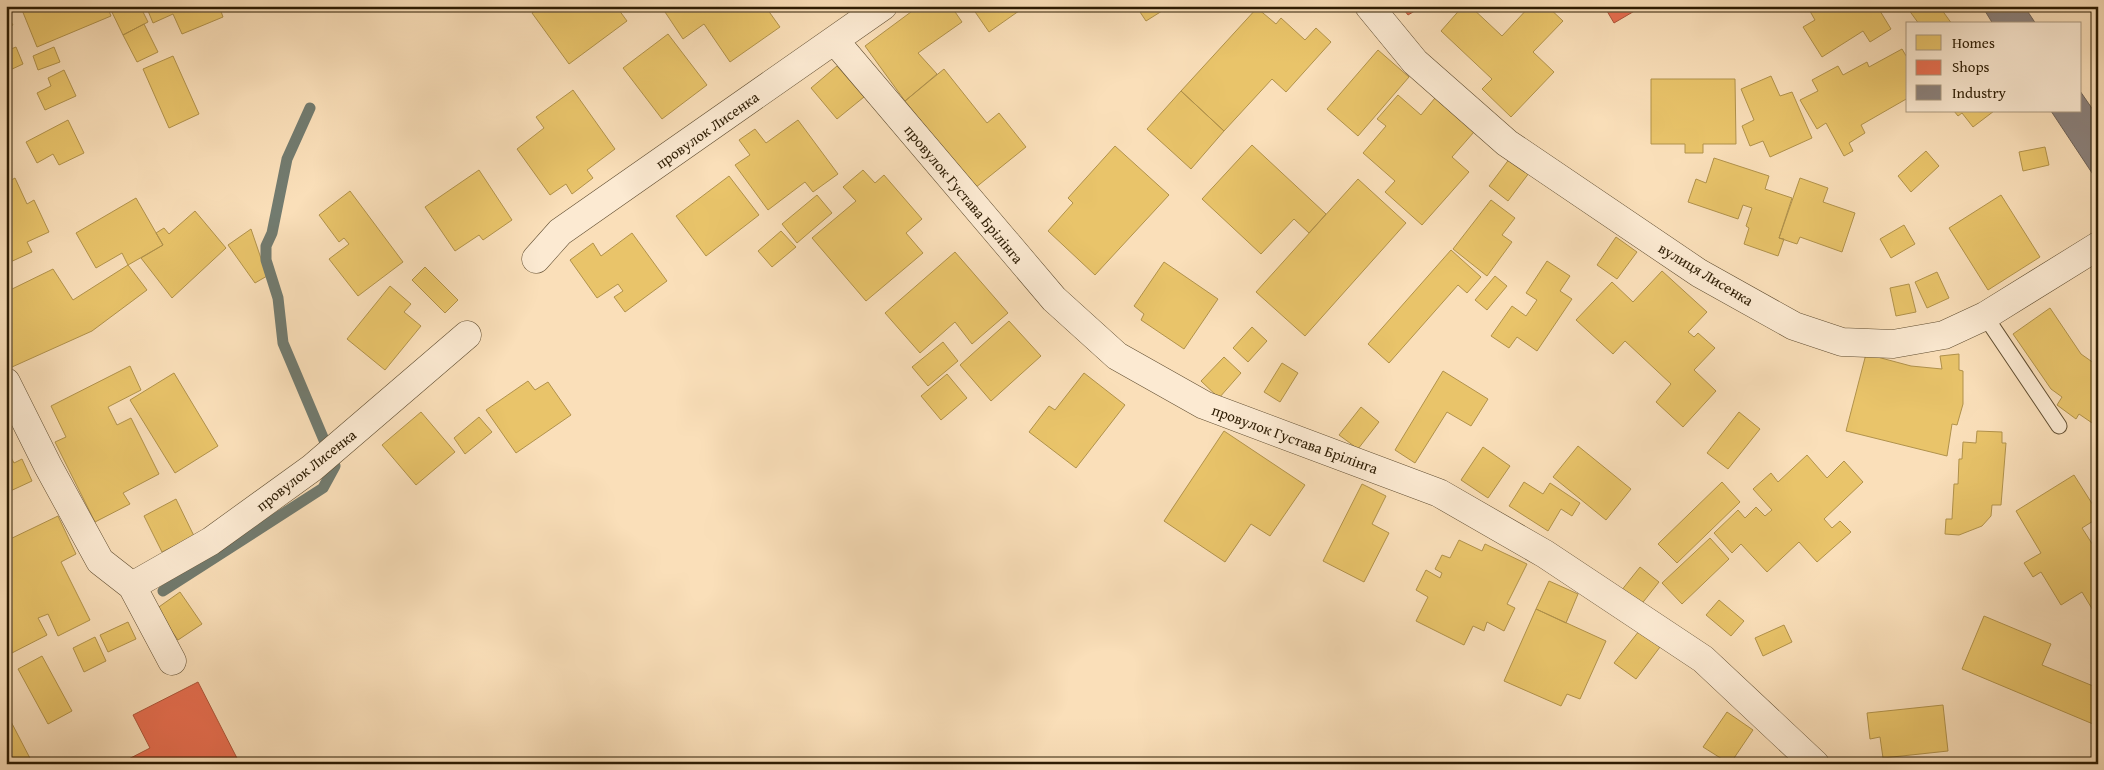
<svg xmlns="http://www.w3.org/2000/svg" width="2104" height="770" font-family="'Gentium Book Plus',serif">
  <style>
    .homes { fill: #e9c46a; stroke: #b1924b }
    .shops { fill: #e76f51; stroke: #af563a }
    .industry { fill: #8a817c; stroke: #6e6358 }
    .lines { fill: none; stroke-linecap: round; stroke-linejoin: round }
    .stream { stroke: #727b6f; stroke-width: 11 }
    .lane-casing { stroke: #604d30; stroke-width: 17 }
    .street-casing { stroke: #604d30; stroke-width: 29 }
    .lane { stroke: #fcead2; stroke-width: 15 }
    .street { stroke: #fcead2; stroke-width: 28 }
    .labels { text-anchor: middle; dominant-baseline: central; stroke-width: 5; stroke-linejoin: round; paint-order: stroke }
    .street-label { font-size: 15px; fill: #2d1c03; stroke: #fcead2 }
  </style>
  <rect width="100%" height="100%" fill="#fadfb9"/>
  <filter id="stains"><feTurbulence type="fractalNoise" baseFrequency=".004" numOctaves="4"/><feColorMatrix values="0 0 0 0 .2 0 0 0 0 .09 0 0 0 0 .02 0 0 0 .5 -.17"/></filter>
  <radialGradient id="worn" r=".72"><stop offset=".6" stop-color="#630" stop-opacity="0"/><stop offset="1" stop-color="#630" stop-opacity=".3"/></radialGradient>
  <!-- homes -->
  <path class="homes" d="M32,6h75l4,10 -74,31 -15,-37z
    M109,6h31l8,16 -25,13z
    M146,6h73l4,11 -41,17 -9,-20 -20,9z
    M541,6h75l11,15 -58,43 -37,-51z
    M661,6h104l15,21 -50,35 -26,-38 -21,15z
    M919,6h32l11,16 -44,31 19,21 -32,27 -40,-55z
    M971,6h55l-37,26z
    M1136,6h34l-24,15z
    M1463,6h7l32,30 28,-30h17l16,15 -30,31 21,20 -43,45 -29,-28 10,-10 -51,-48z
    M1807,6h70l14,23 -21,13 -7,-11 -41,26 -19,-30 12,-7z
    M1906,6h33l13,18h-33z
    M1257,8l19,16 5,-6 24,22 11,-12 15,14 -45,50 -14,-13 -48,52 -43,-40z
    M6,14l7,11 -7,3z
    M144,24l14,28 -21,10 -14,-27z
    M668,34l39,51 -45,34 -39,-51z
    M16,47l7,17 -13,6 -4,-8v-11z
    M54,47l6,15 -22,8 -5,-14z
    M1902,49l6,10v39l-47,27 4,8 -16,10 4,8 -9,5 -18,-33 -9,6 -17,-29 18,-9 -6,-11 26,-14 5,9 24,-13 2,5z
    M1378,50l31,27 -51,59 -31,-27z
    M173,56l26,58 -30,14 -26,-59z
    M837,66l27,31 -27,22 -26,-31z
    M944,69l43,54 12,-10 27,34 -51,41 -70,-87z
    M64,70l12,26 -31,14 -8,-17 14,-7 -3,-8z
    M1771,76l9,20 12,-4 20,46 -42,19 -7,-16 -13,5 -8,-20 12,-6 -13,-31z
    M1651,79h84l1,65h-33v9h-18v-9h-34z
    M573,90l42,59 -28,21 6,8 -21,16 -6,-10 -16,11 -33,-46 27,-21 -8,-11z
    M1181,91l43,40 -33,38 -44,-40z
    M1398,95l23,20 14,-17 39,34 -22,25 17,15 -47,53 -37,-33 10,-11 -32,-28 23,-27 -9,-7z
    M1954,111h40l-21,16 -11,-14 -4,3z
    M68,120l16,33 -25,12 -6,-11 -16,9 -11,-21z
    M798,120l40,54 -25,18 -8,-10 -37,28 -33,-45 15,-10 -11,-15 16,-11 11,14z
    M1252,145l74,69 -17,19 -15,-14 -33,35 -59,-55z
    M1115,146l54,49 -74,80 -47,-44 25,-28 -5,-5z
    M2045,147l4,18 -26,6 -4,-19z
    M1926,151l13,15 -28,26 -13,-16z
    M1510,158l19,15 -21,28 -19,-15z
    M1714,158l55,18 -4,13 27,9 -13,40 5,1 -6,17 -34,-12 5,-16 -3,-2 6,-18 -9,-3 -5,14 -50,-17 8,-23 10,4z
    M479,170l33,50 -29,20 -4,-5 -24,16 -30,-44z
    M863,170l12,13 9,-8 38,44 -16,14 17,20 -57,48 -54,-63 44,-37 -13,-14z
    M729,176l30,39 -53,41 -30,-40z
    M15,178l12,26 7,-4 15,32 -22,10 5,10 -26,12v-81z
    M1800,178l28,10 -5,14 32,11 -13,39 -42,-15 -3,7 -18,-6z
    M1358,179l48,44 -101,113 -49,-44z
    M350,191l53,71 -45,34 -29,-37 20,-15 -5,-6 -5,4 -20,-27z
    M817,195l15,18 -35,30 -15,-19z
    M2001,195l39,62 -52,33 -39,-62z
    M136,198l27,47 -35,20 -6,-12 -26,15 -20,-35z
    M1491,200l24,18 -13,17 10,7 -25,34 -34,-27z
    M195,211l31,37 -54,50 -31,-40 22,-13 -7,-12 8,-5 5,6z
    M1904,225l11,19 -24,14 -11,-19z
    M251,229l16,47 -12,7 -27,-38z
    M781,231l15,16 -24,20 -14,-16z
    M632,233l35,48 -42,31 -11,-15 9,-6 -5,-7 -21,14 -27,-38 23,-17 8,13z
    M1616,237l21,15 -20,27 -20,-14z
    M1451,250l30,27 -14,16 -9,-8 -69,78 -21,-19z
    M955,252l53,61 -36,31 -17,-22 -35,31 -35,-40z
    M1547,261l23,15 -10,15 12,8 -35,52 -20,-14 -8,11 -18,-12 21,-30 14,10 11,-16 -11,-7z
    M1164,262l54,37 -34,50 -43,-29 3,-6 -10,-8z
    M128,265l19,25 -55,41 -80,36 -6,-12v-63l47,-23 20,31z
    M425,267l33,33 -13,13 -33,-33z
    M1662,271l45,41 -19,20 6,5 4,-4 17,15 -21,22 22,21 -33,36 -27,-25 15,-18 -46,-43 -12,13 -37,-34 36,-38 21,20z
    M1937,272l12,26 -22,10 -12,-26z
    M1495,276l12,10 -20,24 -12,-10z
    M1909,284l7,28 -20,4 -6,-28z
    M390,286l21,18 -7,8 17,14 -36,44 -38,-31z
    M2050,308l31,46 17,12v61l-19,-13 -3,5 -19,-14 5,-8 -11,-8 -38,-55z
    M1009,321l32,35 -50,45 -31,-36z
    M1252,327l15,14 -19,21 -15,-14z
    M943,342l15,19 -30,25 -16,-19z
    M1866,354l45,12 31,3 -2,-13 19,-2v16l4,1v33l-6,21 -5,-1 -5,32 -101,-25z
    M1224,357l17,16 -22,25 -18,-17z
    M1282,363l16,10 -18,29 -16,-10z
    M130,366l11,24 -33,17 9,18 14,-7 28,56 -36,19 7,11 -35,18 -40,-80 11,-5 -15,-31z
    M1443,371l45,28 -17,27 -24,-14 -32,51 -20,-13z
    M174,373l44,73 -43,27 -45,-73z
    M1084,373l41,32 -49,63 -47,-36 20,-26 6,4z
    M947,374l20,24 -26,22 -20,-24z
    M528,381l7,9 13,-8 23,33 -55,38 -30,-43z
    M1361,407l18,15 -21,27 -19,-14z
    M421,412l34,40 -39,33 -34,-40z
    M1739,412l21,17 -32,40 -21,-16z
    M479,417l13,15 -27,22 -11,-16z
    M1224,431l81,54 -35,51 -19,-12 -26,38 -61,-41z
    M1977,431l25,1v11h4l-5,62h-9l-1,11 -9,10 -23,9 -14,-1 1,-15h6l2,-35h4l1,-25h3l1,-17 13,1z
    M1578,446l53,43 -25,31 -53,-43z
    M1483,447l27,19 -22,32 -27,-18z
    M6,448l8,15 8,-4 10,22 -26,12z
    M1807,455l20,23 17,-17 19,21 -39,37 8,9 8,-7 11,11 -34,30 -18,-20 -32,30 -26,-28 -9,9 -18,-20 24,-23 7,8 11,-11 9,9 7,-6 -19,-21 18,-16 7,9z
    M2074,475l24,38v5l-16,10 16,25 -1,64 -15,-25 -21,13 -20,-33 -8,5 -9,-14 17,-10 -25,-42z
    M1524,482l19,12 7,-11 30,20 -8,13 -11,-7 -13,22 -39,-25z
    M1722,482l18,20 -63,61 -19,-19z
    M1362,484l24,12 -14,28 17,9 -25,49 -41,-21z
    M176,499l18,37 -32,16 -18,-36z
    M58,516l18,38 -15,8 29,58 -32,16 -10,-22 -10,4 9,17 -39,20 -2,-114z
    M1710,538l19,21 -47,45 -20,-21z
    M1459,540l23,11 3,-7 42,20 -20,40 8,4 -11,23 -17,-9 -3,9 -11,-5 -9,19 -48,-24 12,-24 -12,-7 10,-20 14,8 2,-5 -7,-4 7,-14 8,3z
    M1640,567l19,15 -19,24 -19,-15z
    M1549,581l29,13 -12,29 -30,-14z
    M180,592l22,32 -24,16 -22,-31z
    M1719,600l25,21 -13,15 -25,-21z
    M1536,609l70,32 -26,58 -13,-5 -6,12 -57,-25z
    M1984,616l67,28 -9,21 56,23v23l-5,13 -131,-55z
    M128,622l8,17 -28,13 -8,-17z
    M1784,625l8,17 -29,14 -8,-18z
    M1639,631l21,16 -24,32 -22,-16z
    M95,637l11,24 -22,11 -11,-24z
    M42,656l30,55 -24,13 -30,-55z
    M1943,705l5,46 -65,7 -3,-21 -10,2 -3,-26z
    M6,712l27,52h-27z
    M1727,712l26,18 -23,34 -27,-17z"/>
  <!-- shops -->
  <path class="shops" d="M1401,6h22l-15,9z
    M1604,6h39l-29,17z
    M198,682l42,82h-121l31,-16 -17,-33z"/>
  <!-- industry -->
  <path class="industry" d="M1982,6h42l12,18h-43z
    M2080,91l18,26v65l-47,-71h29z"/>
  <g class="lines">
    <!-- stream -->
    <path class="stream" d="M163,591l160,-103 12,-22 -52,-123 -5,-45 -12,-38v-14l6,-13 15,-74 23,-51"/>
    <defs>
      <path id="lane" d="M1985,316l74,110"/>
      <path id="street" d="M1369,6l46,56 92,81 192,130 95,53 48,16 51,2 51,-9 41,-19 113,-70
        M835,41l219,258 63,57 87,49 235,88 106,61 158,105 112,105
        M536,259l24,-27 323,-226
        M6,382l42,84 52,95 32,25 40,75
        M132,586l79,-45 101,-73 155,-133"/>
    </defs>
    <!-- lane casing -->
    <use href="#lane" class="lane-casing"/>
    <!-- street casing -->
    <use href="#street" class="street-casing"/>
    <!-- lane -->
    <use href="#lane" class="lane"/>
    <!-- street -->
    <use href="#street" class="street"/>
  </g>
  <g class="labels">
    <!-- street labels -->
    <g class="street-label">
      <text transform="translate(707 130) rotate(-35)">провулок Лисенка</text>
      <text transform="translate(964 194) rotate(50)">провулок Густава Брілінга</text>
      <text transform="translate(1706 274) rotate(31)">вулиця Лисенка</text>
      <text transform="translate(1295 439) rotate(20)">провулок Густава Брілінга</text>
      <text transform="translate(306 470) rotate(-38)">провулок Лисенка</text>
    </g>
  </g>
  <!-- margin -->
  <rect width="2104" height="770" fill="none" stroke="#fadfb9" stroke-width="25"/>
  <rect x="8" y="8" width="2089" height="755" fill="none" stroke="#2d1c03" stroke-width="2.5"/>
  <rect x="12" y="12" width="2079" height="745" fill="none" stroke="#2d1c03"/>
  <!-- legend -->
  <rect x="1906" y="22" width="175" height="90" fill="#fcead2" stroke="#a9987f"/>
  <rect x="1916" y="35" width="25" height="15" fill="#e9c46a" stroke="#a9987f"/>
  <text x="1952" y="48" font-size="15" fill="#2d1c03">Homes</text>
  <rect x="1916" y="60" width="25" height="15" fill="#e76f51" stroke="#a9987f"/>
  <text x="1952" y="72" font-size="15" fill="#2d1c03">Shops</text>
  <rect x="1916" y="85" width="25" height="15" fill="#8a817c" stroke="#a9987f"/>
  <text x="1952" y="98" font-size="15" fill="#2d1c03">Industry</text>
  <rect width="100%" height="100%" filter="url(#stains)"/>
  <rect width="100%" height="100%" fill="url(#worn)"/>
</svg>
